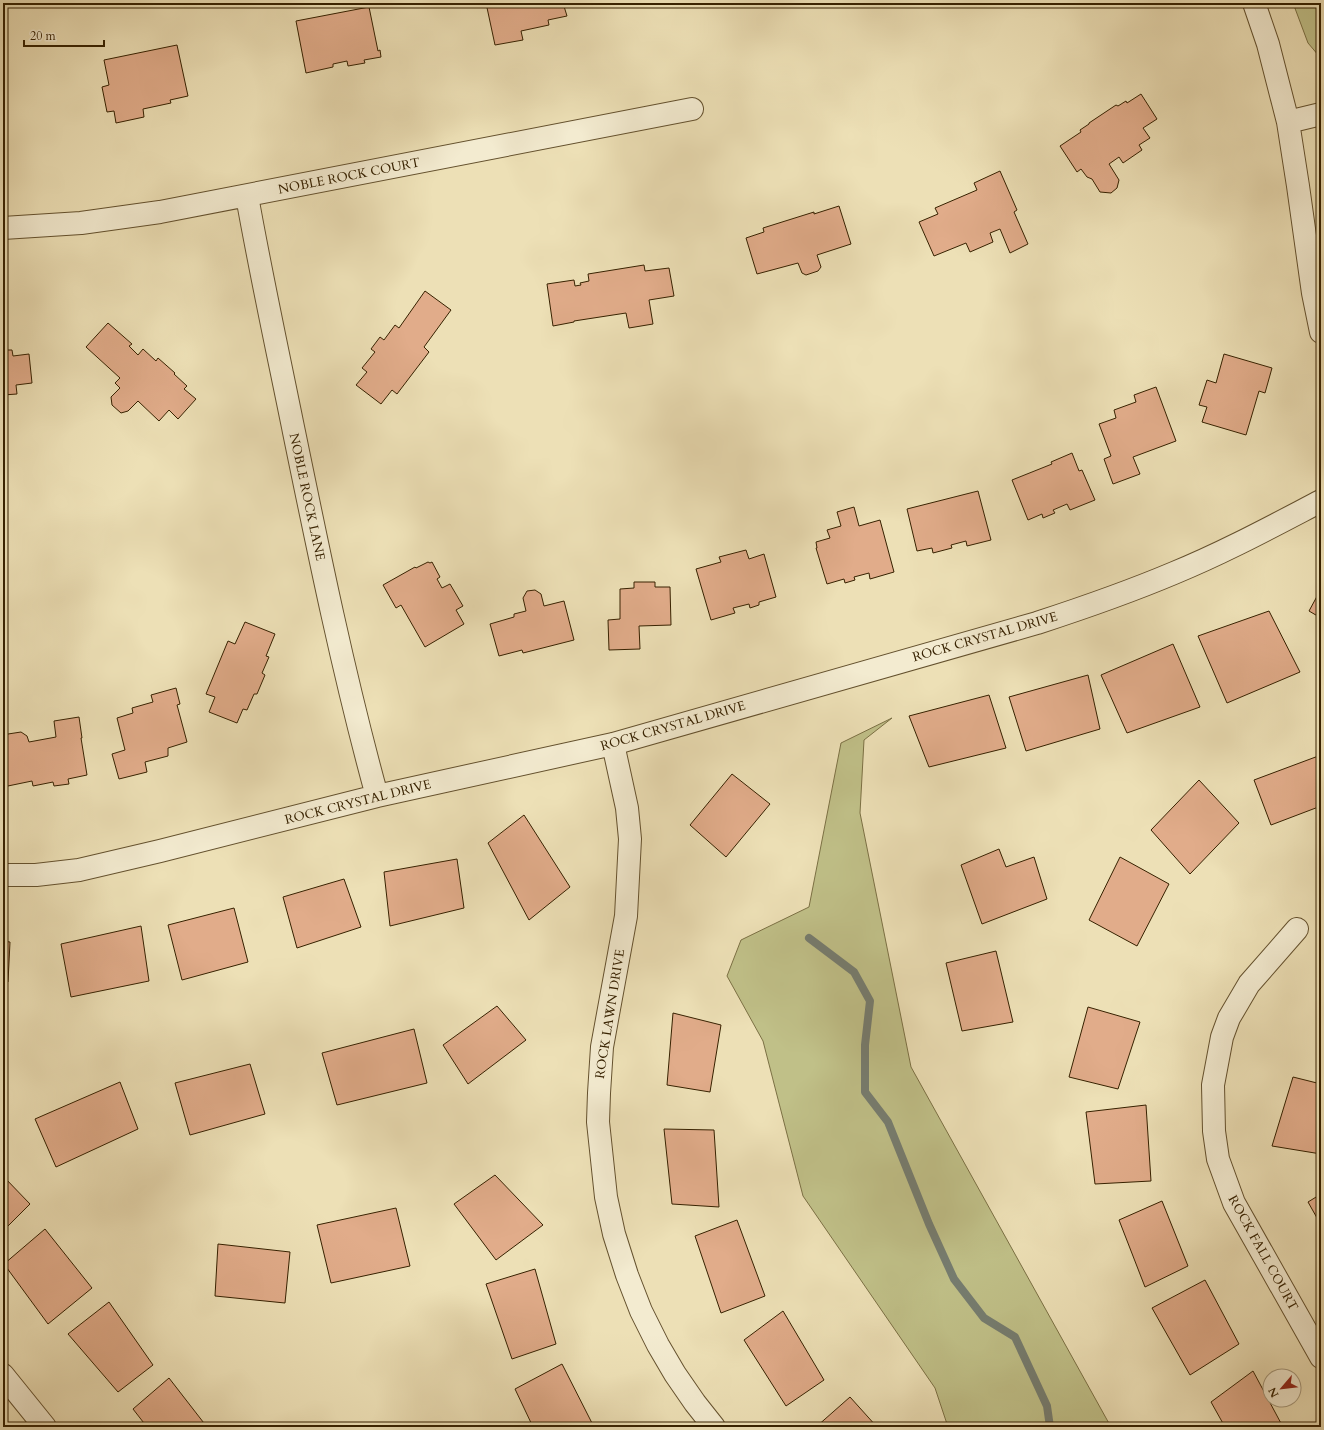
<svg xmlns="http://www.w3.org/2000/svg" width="1324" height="1430" font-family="Cardo,serif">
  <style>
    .green { fill: #c0c088; stroke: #7b7044 }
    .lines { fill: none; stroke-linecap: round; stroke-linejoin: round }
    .stream { stroke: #767d70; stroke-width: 8 }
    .building { fill: #e1ac8a; stroke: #362100 }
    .street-casing { stroke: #64512e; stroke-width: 24 }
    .street { stroke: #f3ebd0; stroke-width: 22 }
    .labels { text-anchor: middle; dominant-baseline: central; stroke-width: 3; stroke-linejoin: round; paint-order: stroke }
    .street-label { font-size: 13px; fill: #362100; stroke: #f3ebd0 }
  </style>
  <rect width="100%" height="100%" fill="#ede0b6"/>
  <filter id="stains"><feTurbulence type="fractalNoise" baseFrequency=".005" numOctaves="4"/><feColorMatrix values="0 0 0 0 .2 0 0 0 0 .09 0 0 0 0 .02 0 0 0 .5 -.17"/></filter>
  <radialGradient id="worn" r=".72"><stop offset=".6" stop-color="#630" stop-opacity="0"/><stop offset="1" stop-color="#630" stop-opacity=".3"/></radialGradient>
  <!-- green -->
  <path class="green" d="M1293,3h28v53h-2l-11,-13z
    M892,718l-28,22 -4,73 51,254 200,360h-163l-13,-39 -132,-192 -40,-155 -36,-65 14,-36 68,-33 32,-164z"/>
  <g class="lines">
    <!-- stream -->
    <path class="stream" d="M809,938l45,34 16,29 -5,44v47l23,30 41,102 25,55 30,39 31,19 32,69 3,21"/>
  </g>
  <!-- building -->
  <path class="building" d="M486,3h77l4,13 -19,4 1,5 -28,6 2,9 -28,5z
    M369,7l9,44 2,-1 1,7 -17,3 1,3 -17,3 -1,-5 -14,3v3l-27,6 -10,-52z
    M177,45l11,51 -18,4 1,3 -28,6 1,8 -28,6 -2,-12 -7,1 -5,-25 7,-2 -5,-25z
    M1141,94l16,25 -14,9 7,10 -11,7 3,5 -19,13 -4,-6 -10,7 10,16 -2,8 -6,5 -11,-1 -8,-13 -5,-2 -6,-8 -4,3 -17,-26 21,-14 -1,-2 9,-6v-1l27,-18 2,1 8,-5 1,2z
    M1000,171l17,39 -3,2 14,32 -18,9 -10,-24 -10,4 3,9 -23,10 -4,-9 -32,13 -15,-34 19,-8 -3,-6 42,-18 -3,-7z
    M839,206l12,38 -34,11 4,12 -3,4 -12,4 -4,-2 -4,-10 -41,11 -11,-36 18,-6 -1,-4 51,-16v2z
    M644,265l1,6 24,-3 5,28 -25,4 4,24 -24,4 -3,-15 -52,8v1l-21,4 -6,-42 27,-4 1,6 6,-1 -1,-2 9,-2 -1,-7z
    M425,291l26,19 -27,37 5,5 -32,42 -5,-4 -11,14 -25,-19 11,-13 -5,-4 13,-16 -4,-3 9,-12 4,3 11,-15 4,3z
    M108,323l24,21 -3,2 9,9 5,-6 13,12 2,-3 17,15 -1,1 13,12 -3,3 12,10 -18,20 -9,-9 -10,11 -21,-20 -10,10 -7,2 -9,-8 -1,-8 9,-9 -5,-5 5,-5 -34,-31z
    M3,343h2v7h7l1,6 16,-2 3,29 -16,2 1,9 -14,1z
    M1224,354l48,14 -7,25 -6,-2 -13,44 -44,-13 5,-15 -8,-2 8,-25 9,3z
    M1156,387l20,54 -43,16 7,17 -27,10 -9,-25 7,-3 -12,-32 17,-6 -2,-8 22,-8 -2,-7z
    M1072,453l7,18 3,-1 13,30 -25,10 -3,-6 -14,6 2,3 -12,5 -1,-4 -14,6 -16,-40 40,-16 -1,-2z
    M978,491l13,49 -24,6 -1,-5 -15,4 1,3 -19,5 -1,-5 -15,3 -10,-42z
    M854,507l5,19 21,-6 14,52 -24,7 -1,-6 -15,4 1,3 -10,3 -1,-4 -17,5 -11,-36h1l-1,-6 14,-4 -3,-8 14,-4 -4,-14z
    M746,550l3,9 15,-5 12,43 -17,5v3l-9,3 -1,-4 -16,4 2,5 -24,7 -15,-51 25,-7 -2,-5z
    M428,562l2,1 2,-1 8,15 -3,2 5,9 8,-4 13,22 -7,4 8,14 -39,23 -24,-42 -5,3 -13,-23 32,-18 1,1z
    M634,582h21v5h15l1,38 -32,1 1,23 -31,1 -1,-30 12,-1v-30l14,-1z
    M1321,589v29l-12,-7z
    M535,590l6,4 3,12 20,-5 10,39 -51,13 -1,-3 -23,6 -9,-32 24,-7v-3l12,-3 -3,-13 4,-7z
    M1269,611l31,61 -73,31 -29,-67z
    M245,622l30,12 -9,22 3,1 -7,16 3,2 -8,19h-3l-7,16 -4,-1 -6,14 -28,-11 6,-15 -9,-3 22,-53 7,3z
    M1173,644l27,63 -73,26 -26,-58z
    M1088,675l12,54 -74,22 -17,-54z
    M176,688l4,16 -3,1 10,37 -19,6v8l-23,6 2,10 -28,7 -7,-25 13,-4 -8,-32 16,-5 -1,-5 21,-6 -2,-7z
    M989,695l17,53 -77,19 -20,-51z
    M79,717l3,21h-1l6,37 -19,4 1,5 -15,2 -1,-4 -20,4 -1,-5 -29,6v-32l4,-1 -3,-15 4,-5 13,-2 6,4 2,6 27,-5 -2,-16z
    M1321,755v51l-50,19 -17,-45z
    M732,774l38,30 -44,53 -36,-32z
    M1199,780l40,43 -49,51 -39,-44z
    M524,815l46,72 -41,33 -41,-77z
    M999,849l7,18 28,-10 13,42 -65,25 -21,-59z
    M1120,857l49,27 -32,62 -48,-26z
    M457,859l7,49 -74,18 -6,-54z
    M344,879l17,48 -64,21 -14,-51z
    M234,908l14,54 -66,18 -14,-55z
    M141,926l8,55 -78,16 -10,-53z
    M3,941l7,1 -2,40h-5z
    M996,951l17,71 -51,9 -16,-68z
    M497,1006l29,34 -58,44 -25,-39z
    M1088,1007l52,15 -22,67 -49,-12z
    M673,1013l48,12 -11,67 -43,-7z
    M414,1029l13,54 -90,22 -15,-52z
    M250,1064l15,50 -75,21 -15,-52z
    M1293,1077l28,7v70l-49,-8z
    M120,1082l18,47 -82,38 -21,-48z
    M1146,1105l5,76 -56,3 -9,-72z
    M664,1129l50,1 5,77 -47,-3z
    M495,1175l48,50 -47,35 -42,-56z
    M3,1176l27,28 -27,27z
    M1321,1194v31l-13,-23z
    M1162,1201l26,65 -43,21 -26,-67z
    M396,1208l14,58 -79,17 -14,-58z
    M737,1220l28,76 -44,17 -26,-77z
    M45,1229l47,59 -44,36 -44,-60z
    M218,1244l72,8 -5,51 -70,-7z
    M535,1269l21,75 -44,15 -26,-75z
    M1205,1280l34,64 -49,31 -38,-67z
    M109,1302l44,63 -35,27 -50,-58z
    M783,1311l41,69 -38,26 -42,-66z
    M562,1364l32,63h-61l-18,-38z
    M1253,1371l30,56h-58l-14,-25z
    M169,1378l38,49h-60l-14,-18z
    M850,1397l27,30h-61z"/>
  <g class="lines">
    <defs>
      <path id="street" d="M1254,3l14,41 20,78 10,64 15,107 8,39
        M1288,122l33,-8
        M247,196c14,79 31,157 47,236 25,122 50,244 83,364
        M3,228l78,-5 79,-11 532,-103
        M613,744l14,64 3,31 -4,77 -24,131 -3,46 -1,29 8,75 8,37 13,41 14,36 17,34 17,29 20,29 19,24
        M3,875h33l43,-5 81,-19 217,-55 236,-52 424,-121c46,-15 92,-31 137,-50 51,-21 99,-47 147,-72
        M1297,929l-48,55 -20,34 -7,19 -9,48 1,46 4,28 16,44 87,154
        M3,1375l42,52"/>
    </defs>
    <!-- street casing -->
    <use href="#street" class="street-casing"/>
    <!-- street -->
    <use href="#street" class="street"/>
  </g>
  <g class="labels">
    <!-- street labels -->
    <g class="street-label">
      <text transform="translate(349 176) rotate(-11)">NOBLE ROCK COURT</text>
      <text transform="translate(307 497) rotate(78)">NOBLE ROCK LANE</text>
      <text transform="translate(985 637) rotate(-16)">ROCK CRYSTAL DRIVE</text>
      <text transform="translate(673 726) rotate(-16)">ROCK CRYSTAL DRIVE</text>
      <text transform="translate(358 802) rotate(-14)">ROCK CRYSTAL DRIVE</text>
      <text transform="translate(610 1014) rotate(-81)">ROCK LAWN DRIVE</text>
      <text transform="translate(1263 1253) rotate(61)">ROCK FALL COURT</text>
    </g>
  </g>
  <!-- margin -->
  <rect width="1324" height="1430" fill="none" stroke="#ede0b6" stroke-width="16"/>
  <rect x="4" y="4" width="1316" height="1422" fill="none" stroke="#362100" stroke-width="2"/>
  <rect x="8" y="8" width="1308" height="1414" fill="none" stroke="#362100"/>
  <!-- north arrow -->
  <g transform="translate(1282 1388) rotate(242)"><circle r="19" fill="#f3ebd0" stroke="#a79a7d"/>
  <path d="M0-3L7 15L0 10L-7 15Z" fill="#8f2418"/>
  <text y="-6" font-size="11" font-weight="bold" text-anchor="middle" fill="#362100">N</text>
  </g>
  <!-- scale -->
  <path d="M24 40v6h80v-6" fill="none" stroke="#362100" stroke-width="2"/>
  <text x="30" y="40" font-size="12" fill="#362100" stroke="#f3ebd0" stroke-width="3" paint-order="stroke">20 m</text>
  <rect width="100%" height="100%" filter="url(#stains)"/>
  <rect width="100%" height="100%" fill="url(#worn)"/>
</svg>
